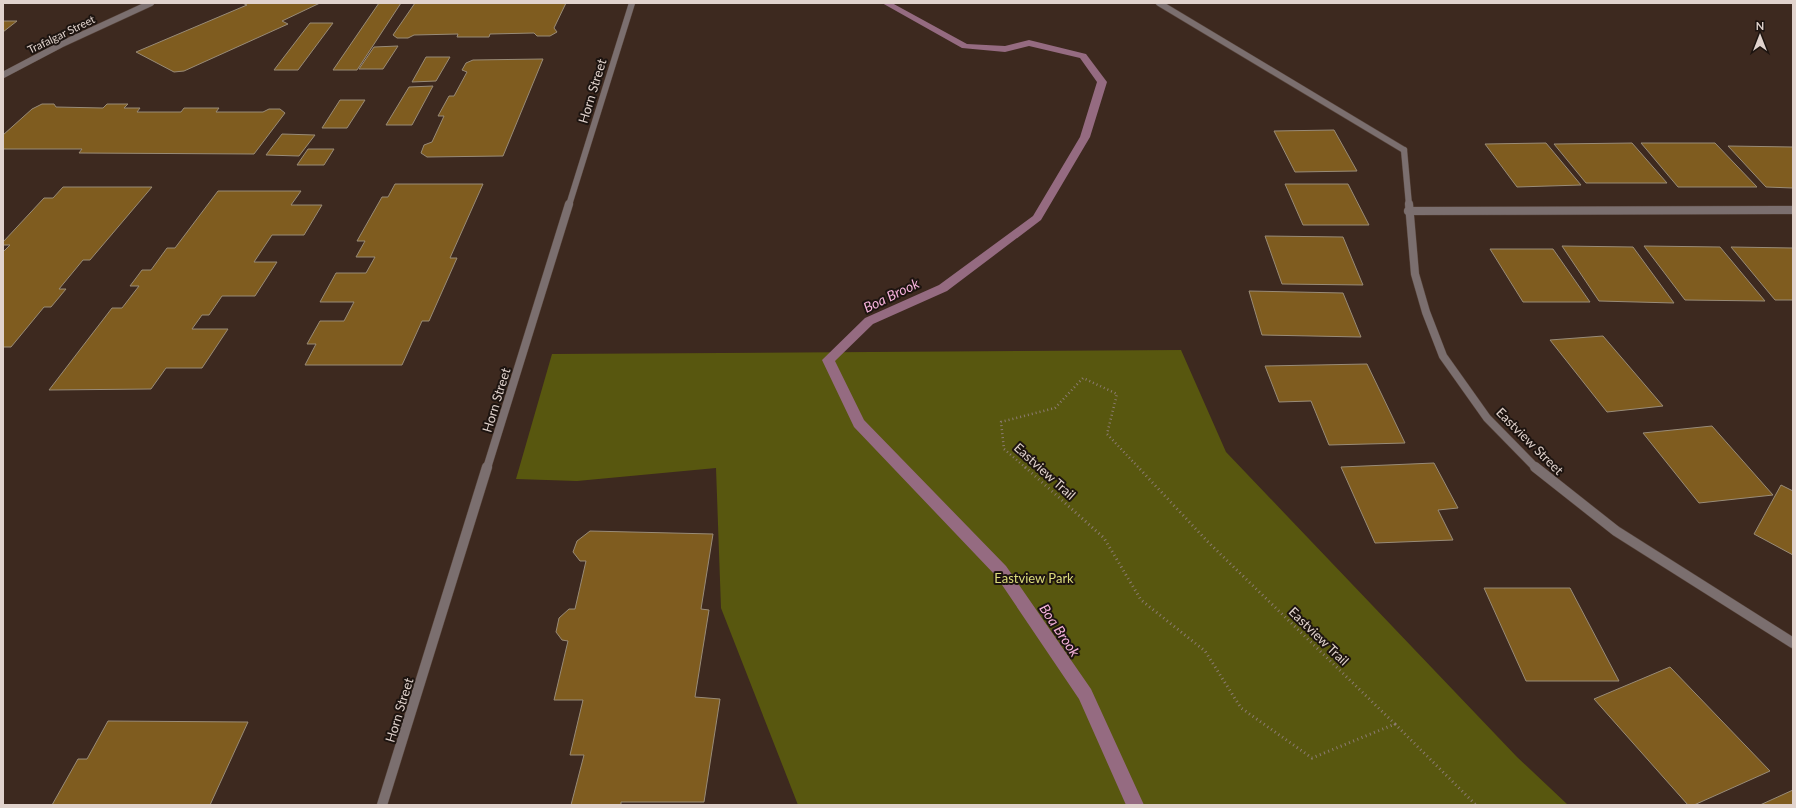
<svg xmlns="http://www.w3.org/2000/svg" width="1796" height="808" font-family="Lato,sans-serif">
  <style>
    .forest { fill: #58570f }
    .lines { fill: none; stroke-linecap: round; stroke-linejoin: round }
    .stream { fill: #956b81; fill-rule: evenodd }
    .building { fill: #7f5c1f; stroke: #998b77 }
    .service-far1-casing { stroke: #57443b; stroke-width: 7 }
    .service-casing { stroke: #57443b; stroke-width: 9 }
    .minor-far2-casing { stroke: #57443b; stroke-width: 7 }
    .minor-far1-casing { stroke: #57443b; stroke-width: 9 }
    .minor-casing { stroke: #57443b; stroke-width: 11 }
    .tertiary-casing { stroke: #57443b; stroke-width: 7 }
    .path-far1 { stroke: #8c7b72; stroke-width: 2.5; stroke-dasharray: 1 3; stroke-linecap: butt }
    .path { stroke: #8c7b72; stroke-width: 3; stroke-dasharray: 1 3.5; stroke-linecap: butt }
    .service-far1 { stroke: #7b6f6f; stroke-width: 6 }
    .service { stroke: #7b6f6f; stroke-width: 8 }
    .minor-far2 { stroke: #7b6f6f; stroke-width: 6 }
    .minor-far1 { stroke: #7b6f6f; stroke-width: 8 }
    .minor { stroke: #7b6f6f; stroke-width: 10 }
    .tertiary { stroke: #7b6f6f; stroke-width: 6 }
    .labels { text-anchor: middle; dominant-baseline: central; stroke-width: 4; stroke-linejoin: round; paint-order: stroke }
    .far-street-label { font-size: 11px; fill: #e1d3cd; stroke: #1d1410 }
    .street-label { font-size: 13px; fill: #e1d3cd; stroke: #1d1410 }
    .park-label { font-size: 13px; fill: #dcdc7c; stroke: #1d1410 }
    .water-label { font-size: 14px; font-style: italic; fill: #f6b2dc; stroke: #1d1410 }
  </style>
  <rect width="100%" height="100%" fill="#3d291f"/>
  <!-- forest -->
  <path class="forest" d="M1181,350l45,102 291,305 51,48h-770l-77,-197 -5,-140 -139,13 -61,-2 36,-125z"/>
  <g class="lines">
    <!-- stream -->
    <path class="stream" d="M882,3h10l75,41 38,2 24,-6 57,14 21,28 -17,55 -49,83 -94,71 -74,33 -38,37 29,59 142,146 85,123 53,116h-18l-47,-106 -83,-123 -142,-149 -32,-67 43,-42 74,-33 94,-69 47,-79 17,-55 -17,-24 -51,-12 -24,6 -43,-4z"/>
  </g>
  <!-- building -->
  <path class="building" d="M242,3h78l-38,18 6,3 -104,47 -10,1 -38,-20 111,-47z
    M379,3h22l-44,67h-24z
    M415,3h151l-12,25 3,4 -7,4h-13l-3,-3 -44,1 -1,3h-32l1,-3 -44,1 -6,3h-11l-4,-3z
    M3,21h14l-14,11z
    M310,23h23l-35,47h-24z
    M398,46l-15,23h-24l15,-22z
    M426,57h24l-14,24 -24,1z
    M543,59l-40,97 -76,1 -6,-4 3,-8 8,-3 12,-26h-6l11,-20h5l13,-24 -5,-2 4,-7 7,-3z
    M433,86l-21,39h-26l23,-38z
    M340,100h25l-18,28h-25z
    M42,104h12l2,3 47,1 4,-4h21l-4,4h16l-3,4h44l3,-4h35l-3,4h47l6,-3h11l5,4 -31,41 -175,-1 3,-4h-79v-14l29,-26z
    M1334,130l23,41 -62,1 -21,-41z
    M282,134l33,1 -16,21 -33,-1z
    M1546,143l35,42 -64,2 -32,-43z
    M1632,143l35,40h-81l-32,-39z
    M1641,143h74l42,44h-79z
    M1728,146l65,1v41l-27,-1z
    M308,149h26l-10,16h-27z
    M395,184h88l-33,74h7l-28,63h-7l-20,44h-97l11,-21h-9l13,-23h24l10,-19h-34l16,-29h30l9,-16h-19l9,-16h-8l25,-44h6z
    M1285,184h63l21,41h-66z
    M63,187h89l-62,73h-7l-24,29h7l-15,18h-7l-33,40h-8v-95l7,-7h-7v-3l41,-44h9z
    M218,191h83l-10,14h31l-18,30h-32l-18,27h23l-22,34h-33l-13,19h-7l-10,14h36l-26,39h-36l-15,21 -102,1 63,-82h10l17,-22h-9l12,-16h9l16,-22h8z
    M1265,236l78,1 20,48 -81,-1z
    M1562,246l71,1 41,56 -75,-2z
    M1644,246l76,1 45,54 -80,-1z
    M1731,247l62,1v52h-18z
    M1490,249h63l37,53h-67z
    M1249,291l94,2 18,44 -99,-2z
    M1603,336l60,70 -56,6 -57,-72z
    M1367,364l38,79 -76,2 -18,-44 -32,1 -14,-36z
    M1712,426l61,69 -74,8 -56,-70z
    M1434,463l24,45 -20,2 15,30 -78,3 -34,-76z
    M1781,485l12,6v64l-39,-21z
    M590,531l123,3 -12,75 8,1 -14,87 25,2 -16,103h-83v3h-50l13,-50h-14l13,-55h-29l14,-59 -6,-1 -6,-8 3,-14 10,-9h6l11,-48h-6l-7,-9 4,-11z
    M1484,588h86l49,93h-93z
    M1670,667l100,104 -76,34h-6l-94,-106z
    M108,721l140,1 -38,83h-158l26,-46h9z
    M1793,790v15h-33z"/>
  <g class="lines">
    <defs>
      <path id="service-far1" d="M1159,3l245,147"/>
      <path id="service" d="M1408,211l385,-1"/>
      <path id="minor-far2" d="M1404,150l5,55
        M569,205l63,-202"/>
      <path id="minor-far1" d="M1409,204l6,70 11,38 17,44 44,62 49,50
        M487,468l82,-264"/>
      <path id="minor" d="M1535,467l81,64 177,112
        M382,805l105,-338"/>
      <path id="tertiary" d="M3,75l59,-31 89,-41"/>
    </defs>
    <!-- service-far1 casing -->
    <use href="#service-far1" class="service-far1-casing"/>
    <!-- service casing -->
    <use href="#service" class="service-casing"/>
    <!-- minor-far2 casing -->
    <use href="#minor-far2" class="minor-far2-casing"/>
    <!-- minor-far1 casing -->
    <use href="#minor-far1" class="minor-far1-casing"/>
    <!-- minor casing -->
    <use href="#minor" class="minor-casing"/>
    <!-- tertiary casing -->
    <use href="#tertiary" class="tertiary-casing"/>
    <!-- path-far1 -->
    <path class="path-far1" d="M1026,468l-22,-19 -3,-27 54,-14 28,-30 34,16 -10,40 32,34"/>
    <!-- path -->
    <path class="path" d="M1025,467l79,71 37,62 64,51 36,57 71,50 83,-34 -187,-182 -70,-75
      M1395,724l81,81"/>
    <!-- service-far1 -->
    <use href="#service-far1" class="service-far1"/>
    <!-- service -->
    <use href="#service" class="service"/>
    <!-- minor-far2 -->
    <use href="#minor-far2" class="minor-far2"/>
    <!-- minor-far1 -->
    <use href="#minor-far1" class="minor-far1"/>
    <!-- minor -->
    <use href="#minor" class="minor"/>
    <!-- tertiary -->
    <use href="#tertiary" class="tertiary"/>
  </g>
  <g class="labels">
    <!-- far-street labels -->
    <g class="far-street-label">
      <text transform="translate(61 34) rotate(-26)">Trafalgar Street</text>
    </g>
    <!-- street labels -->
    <g class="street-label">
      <text transform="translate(592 91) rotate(-73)">Horn Street</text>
      <text transform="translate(496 400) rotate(-73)">Horn Street</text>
      <text transform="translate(1530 441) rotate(45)">Eastview Street</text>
      <text transform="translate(1045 471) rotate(42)">Eastview Trail</text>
      <text transform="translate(1319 636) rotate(44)">Eastview Trail</text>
      <text transform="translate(399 710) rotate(-73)">Horn Street</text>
    </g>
    <!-- park labels -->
    <g class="park-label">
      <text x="1034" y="578">Eastview Park</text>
    </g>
    <!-- water labels -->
    <g class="water-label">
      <text transform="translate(891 295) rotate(-26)">Boa Brook</text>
      <text transform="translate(1060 630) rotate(56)">Boa Brook</text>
    </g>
  </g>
  <!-- border -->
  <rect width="1796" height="808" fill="none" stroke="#e1d3cd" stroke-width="8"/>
  <!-- north arrow -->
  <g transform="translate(1760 36)" stroke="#1d1410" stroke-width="3" paint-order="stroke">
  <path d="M0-3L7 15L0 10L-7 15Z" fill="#e1d3cd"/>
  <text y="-6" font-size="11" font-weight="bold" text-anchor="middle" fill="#e1d3cd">N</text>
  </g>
</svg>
